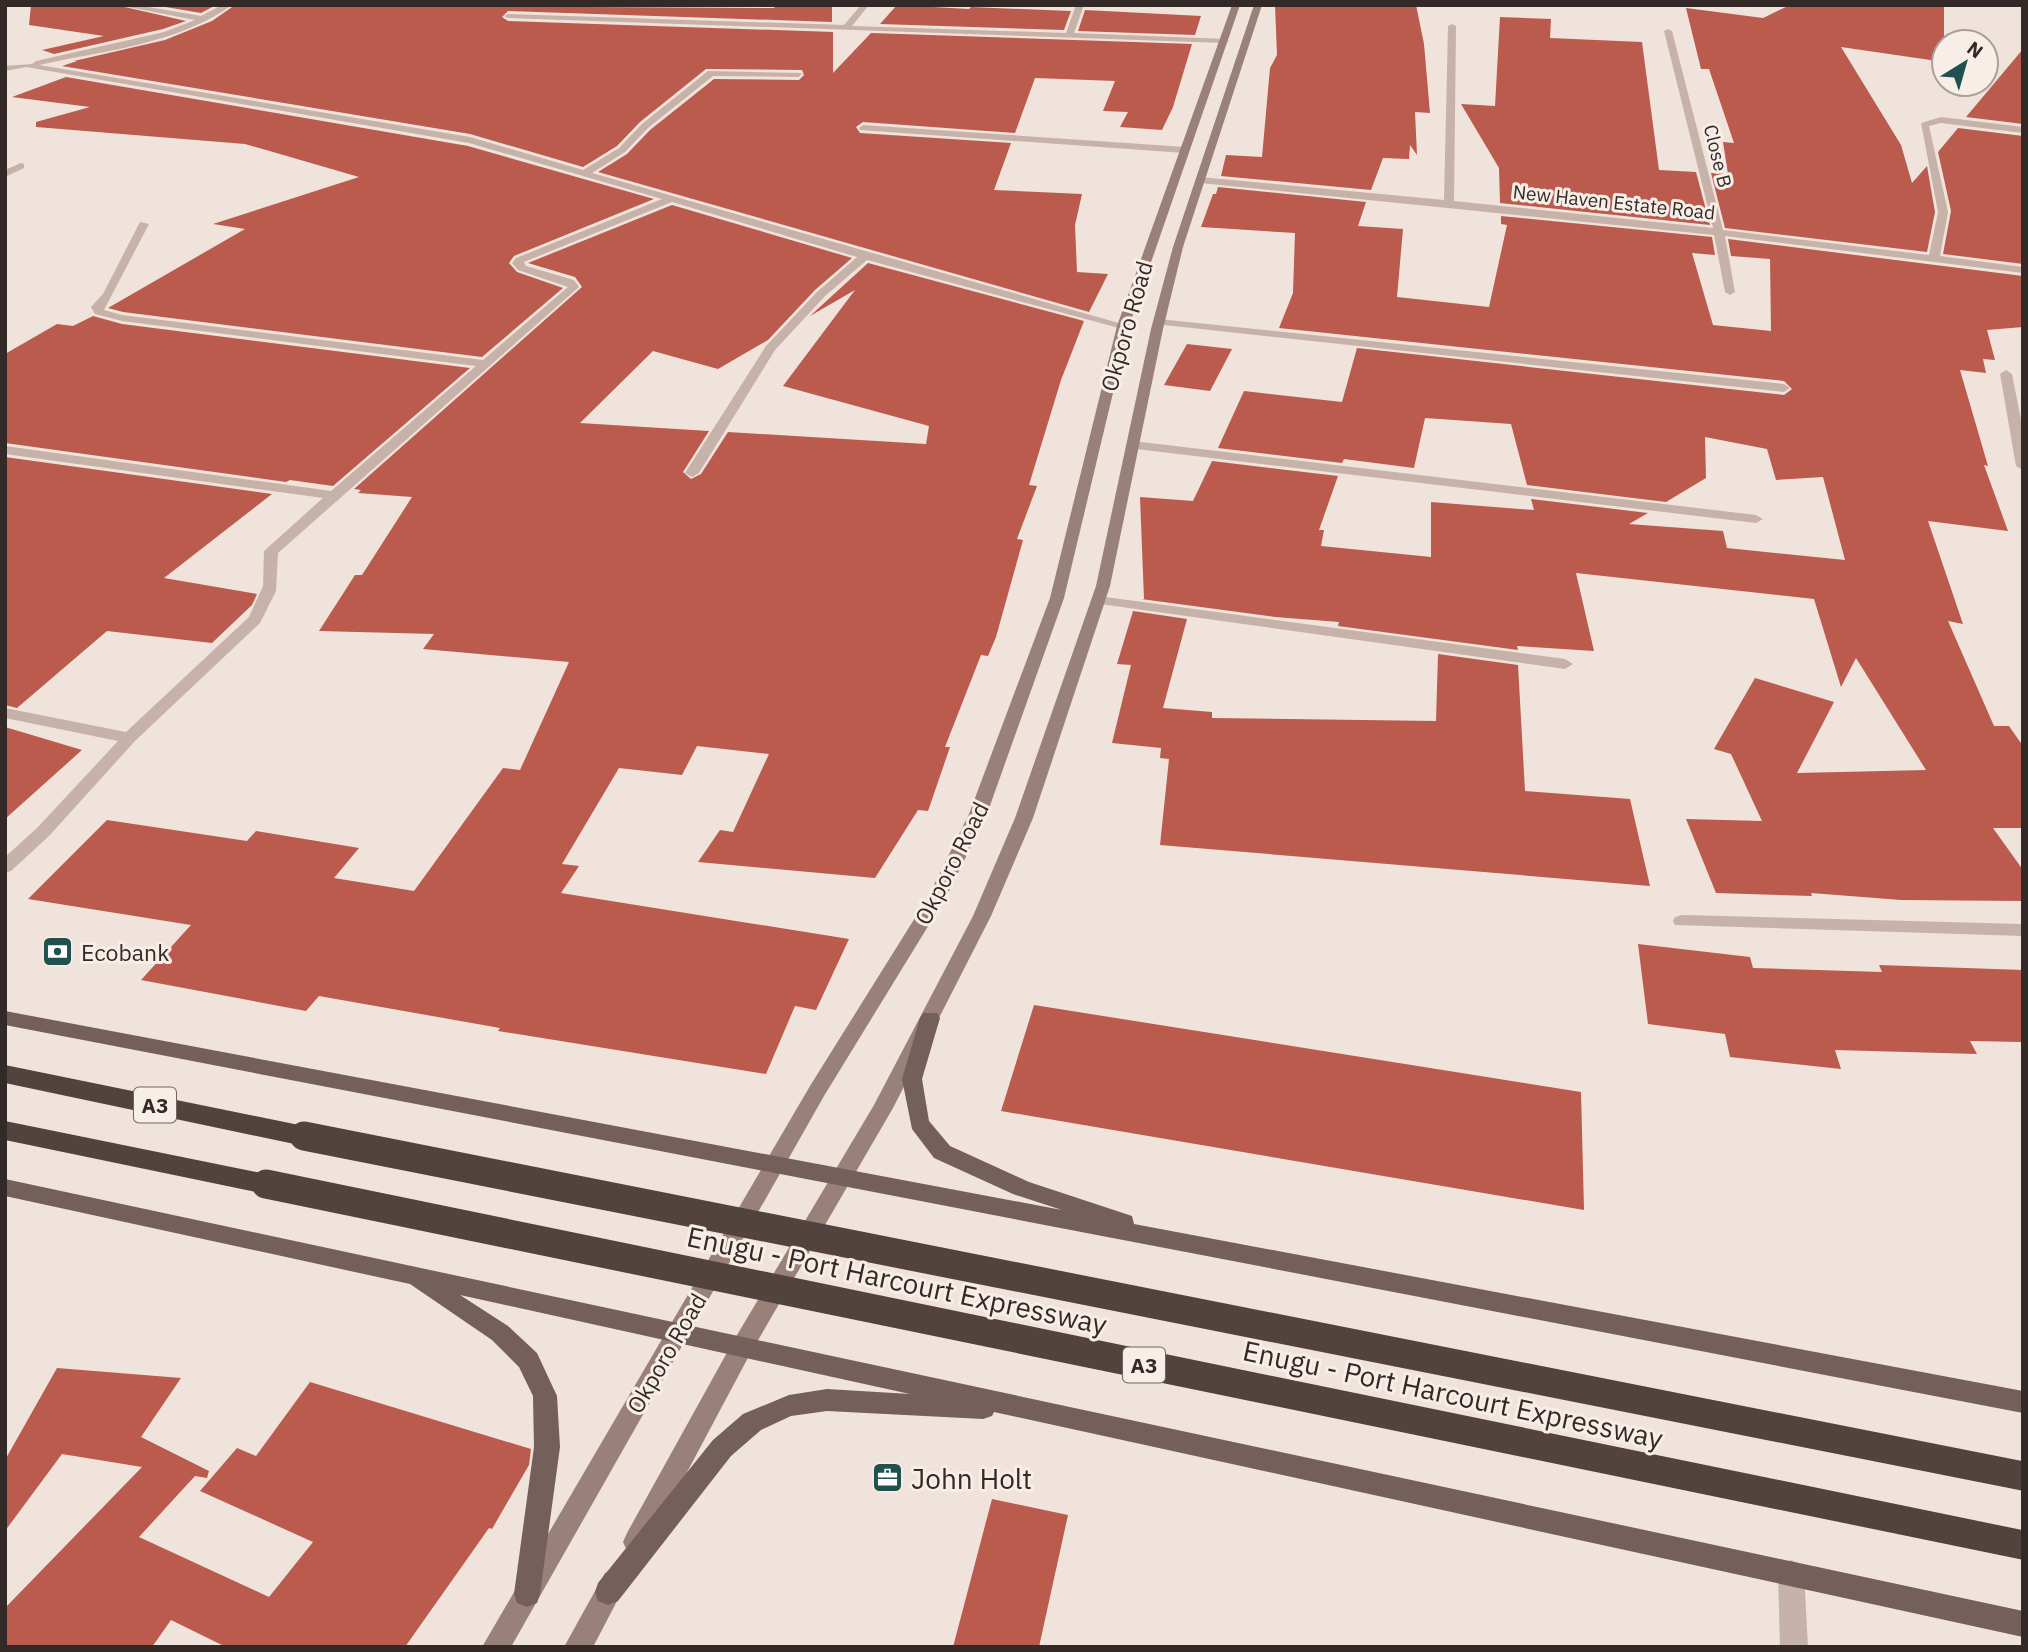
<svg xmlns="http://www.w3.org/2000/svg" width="2028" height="1652" font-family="'IBM Plex Sans',sans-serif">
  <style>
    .building { fill: #ba5b4e }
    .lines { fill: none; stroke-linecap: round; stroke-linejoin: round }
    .street { fill: #c6b2a8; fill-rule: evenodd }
    .secondary { fill: #99817a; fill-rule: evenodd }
    .primary { fill: #745f5a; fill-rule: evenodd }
    .highway { fill: #53433f; fill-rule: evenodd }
    .highway-bridge { stroke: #53433f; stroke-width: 29 }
    .labels { text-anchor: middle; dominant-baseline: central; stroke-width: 6; stroke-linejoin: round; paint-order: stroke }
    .far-street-label { font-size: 19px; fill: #332a28; stroke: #f7eee7 }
    .shield { fill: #f7eee7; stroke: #6e6561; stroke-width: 2 }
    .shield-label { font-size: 21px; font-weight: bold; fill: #332a28 }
    .street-label { font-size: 23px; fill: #332a28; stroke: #f7eee7 }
    .poi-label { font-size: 23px; fill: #332a28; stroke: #f7eee7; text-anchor: start }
    .near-street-label { font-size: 28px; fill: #332a28; stroke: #f7eee7 }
    .near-poi-label { font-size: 28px; fill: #332a28; stroke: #f7eee7; text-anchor: start }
  </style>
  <rect width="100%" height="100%" fill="#efe3db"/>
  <!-- building -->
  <path class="building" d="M31,5h85l70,16 -23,8 -109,25 -12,-4 62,-14 -75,-11z
    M154,5h62l-15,8z
    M235,5l539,3 2,-3h56v17l-324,-11 -6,6 6,4 325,11v41l38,-40 321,11 -19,63 -11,23 -42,-3 8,-15 -25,-1 12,-30 -80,-3 -20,55 -152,-11 -7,5 4,6 151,10 -17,47 88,4 -7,31 2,47 31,2 -19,38 -491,-140 29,-18 23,-24 64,-51 85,1 5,-5 -2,-5 -96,-1 -66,53 -23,24 -34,21 -113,-33 -408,-68 15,-5h-3l91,-21 47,-19z
    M897,5l72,4 2,-2 100,4 -7,19 -184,-6z
    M1275,5h141l8,39 6,69 -15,-1 2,43 -7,-10 -1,14 -26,-1 -12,32 -150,-14 5,-21 36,2 8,-89 7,-13z
    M1790,5h154v57l-103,-15 60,98 11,38 15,-17 8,46 -8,40 -202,-24 -14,-55 17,1 -5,-32 11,1 -25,-74h-8l-15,-61 77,10z
    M1085,10l116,6 -6,19 -117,-4z
    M1500,17l51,2 -1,19 92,4 17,128 37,2 14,53 -210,-22 -1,-35 -38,-64 34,2z
    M2023,49v75l-57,-7z
    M66,77l402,69 186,53 -140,57 -5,7 8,9 46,16 -81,69 -359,-45 -15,-4 137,-79 -32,-5 146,-47 -114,-33 -209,-17v-5l54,-15 -78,-10z
    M1958,128l65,8v128l-80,-10 8,-43 -13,-59z
    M1218,187l148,15 -8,24 45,3 -6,68 92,10 18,-82 -6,-1v-8l211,21 3,18 -23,-2 21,72 58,6 -1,-72 -39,-3 -3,-17 295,37v51l-36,3 8,30 -12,-1 3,14 -26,-3 28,96 -4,-1 24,66 -80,-10 35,103 -15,-3 46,105h15l14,20v82h-30l30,42v31l-122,-1 -90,-7 1,3 -96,-3 -30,-74 76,2 -31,-67 -17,-5 41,-71 79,24 -37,71 129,-3 -70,-112 -15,29 -27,-88 -238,-26 18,78 -77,-5 1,4 -180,-24 1,-4 -64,-5 -134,-18h3l-4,-102 53,4 19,-40 126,15 -19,54h5l-3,16 110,11v-55l103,8 -3,-11 117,14 -19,11 94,7 4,17 118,12 -22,-83 -47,3 -9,-31 -62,-12 1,41 -40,24 -139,-17 -16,-61 -86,-6 -11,50 -70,-9 -2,4 -124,-15 26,-57 98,11 15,-54 427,47 8,-6 -8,-8 -505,-53 14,-35 2,-60 -94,-6 12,-33h3z
    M672,205l180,53 -37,32 -47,50 -50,29 -65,-18 -73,72 129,8 -26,41 8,7 10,-5 27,-42 198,12 3,-18 -146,-40 72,-96 -45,26 58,-53 216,58 -23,59 -32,105 8,1 -20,53 6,1 -27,97 -8,19 -7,-1 -36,92h5l-22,64 -10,-1 -43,68 -177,-16 22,-32 13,2 36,-78 -72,-8 -15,29 -63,-7 -57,96 17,2 -18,27 288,46 -33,71 -21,-4 -29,68 -268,-43 2,-3 -181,-32 -13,15 -165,-31 50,-55 -163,-26 79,-79 140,21 9,-10 103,17 -25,30 80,13 89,-123 17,2 49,-108 -146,-13 11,-15 -115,-3 36,-56h7l50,-78 -54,-4 3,-3 -7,-1 228,-202 -7,-10 -47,-14z
    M93,316l29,8 348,44 -137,118 -43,-6 -4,2 -281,-39v-89l52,-30 16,2z
    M1187,344l45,5 -22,42 -46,-6z
    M5,457l267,37 -108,84 93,16 -5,11 -40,38 -105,-12 -90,77 -12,-3z
    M1133,611l54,8 -24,89 49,4v6l224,3 2,-67 80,11 7,126 105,8 20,87 -490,-41 9,-86 -9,-1 1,-10 -49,-5 19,-78 -14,-1z
    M5,727l77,23 -77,69z
    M1638,944l112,13 3,11 129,4 -3,-7 144,5v72l-53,-1 7,13 -142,-4 6,19 -111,-12 -5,-23 -77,-10z
    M1034,1005l547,87 3,118 -583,-99z
    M57,1368l124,10 -40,59 68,34 -2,7 -12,-2 -56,61 130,60 44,-55 -113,-51 37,-43 19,8 54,-74 221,67 -2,16 -37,64 -3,-1 -84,119h-179l-55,-27 -19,27h-147v-39l137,-141 -80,-13 -57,77v-71z
    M992,1499l76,16 -29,132h-86z"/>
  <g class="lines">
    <!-- street -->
    <path class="street" d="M118,5h19l64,11 21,-11h10c-54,39 -130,46 -193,60l431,72 113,33 36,-22 23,-24 66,-53 94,2 -3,4 -86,-1 -65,52 -23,24 -33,21 537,153 -10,2 -252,-68 -42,36 -50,54 -76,123 -7,4 -7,-4 81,-127 51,-54 40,-35 -185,-55 -148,60 2,4 48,14 5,7 -301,266 -2,38 -16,32 -125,118 -86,95 -38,35 -6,2v-16l32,-29 81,-87 -113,-23v-10l121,24 123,-115 14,-31 1,-35 59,-53 -318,-44v-8l326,45 145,-125 -354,-45 -27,-7 -4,-7 12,-13 37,-72 9,2 -45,86 18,5 361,45 85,-73 -50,-17 -6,-7 4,-5 146,-59 -193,-56 -443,-76 -21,4v-5l27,-2 4,-3 128,-29 31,-12z
      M861,5h8l-17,21 214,7 10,-28h8l-10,28 151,6 4,2 -4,2 -717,-25 -4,-2 4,-2 336,11z
      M1452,24l4,2 -2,175 259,27 -49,-197 4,-2 4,2 51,199 206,25 9,-43 -17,-89 20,-6 82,10v6l-82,-10 -12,3 19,86 -8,44 83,11v6l-298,-37 10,56 -5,3 -5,-3 -11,-57 -514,-52 -5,-3 5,-3 244,23 4,-174z
      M863,125l322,22 5,3 -5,3 -325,-23 -1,-2z
      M21,163l3,1v4l-19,9v-7z
      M1159,319l625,65 6,4 -6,4 -629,-68 -2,-2z
      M2006,370l6,4 11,56v40l-7,-4 -16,-92z
      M1133,441l623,74 7,4 -7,4 -628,-75v-6z
      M1098,596l467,63 8,5 -8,5 -472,-66 -2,-3z
      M1682,915l341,9v12l-348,-11 -2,-4 2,-4z
      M1791,1560l9,4 4,9 4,74h-28l-2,-74 4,-9z"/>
    <!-- secondary -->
    <path class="secondary" d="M1232,5h8l-111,321 -65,272 -77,216 -41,83 -122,199 -313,551h-29l328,-561 118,-189 41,-83 81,-216 67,-272z
      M1254,5h8l-79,242 -20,82 -53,257 -77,232 -42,98 -98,192 -143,246 -105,197 -9,3 -9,-3 -4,-9 4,-9 107,-193 140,-235 99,-189 42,-98 81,-232 55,-257 22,-82z
      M614,1569l9,4 4,9 -34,65h-29l41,-74z"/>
    <!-- primary -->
    <path class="primary" d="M5,1011l1057,199 -49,-16 -79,-36 -22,-29 -10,-50 18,-61 3,-5h14l3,5 -18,61 7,42 21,25 79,36 103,34 2,8 889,167v22l-2018,-388z
      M5,1179l2018,432v26l-1029,-225 -2,4 -9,3 -156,-8 -36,5 -30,14 -30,26 -113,145 -10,4 -10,-4 -3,-9 3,-9 115,-143 30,-26 46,-19 38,-6 83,5 -450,-99 48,31 29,27 20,43 3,51 -20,147 -3,9 -10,4 -10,-4 -3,-9 20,-147 -1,-51 -14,-29 -27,-27 -82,-56 -405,-88z"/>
    <!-- highway -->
    <path class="highway" d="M5,1065l299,61 9,3 4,7 -4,7 -9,3 -299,-63z
      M5,1121l261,53 9,3 4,7 -4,7 -9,3 -261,-54z"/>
    <!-- highway-bridge -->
    <path class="highway-bridge" d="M304,1136l1719,340
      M266,1184l1757,361"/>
  </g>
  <!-- icons -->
  <defs>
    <symbol id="bank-square" viewBox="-11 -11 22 22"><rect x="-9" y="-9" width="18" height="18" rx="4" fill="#21514e" stroke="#f7eee7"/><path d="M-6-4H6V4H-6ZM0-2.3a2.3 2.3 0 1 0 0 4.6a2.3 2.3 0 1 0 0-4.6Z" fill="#fff"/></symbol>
    <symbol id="office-square" viewBox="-11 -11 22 22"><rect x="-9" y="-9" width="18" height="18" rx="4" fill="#21514e" stroke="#f7eee7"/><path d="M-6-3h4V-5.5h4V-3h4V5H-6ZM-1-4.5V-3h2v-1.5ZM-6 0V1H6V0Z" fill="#fff"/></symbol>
  </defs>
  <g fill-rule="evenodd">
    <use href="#bank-square" x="40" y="934" width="35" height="35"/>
    <use href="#office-square" x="870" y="1460" width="35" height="35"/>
  </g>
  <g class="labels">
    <!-- far-street labels -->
    <g class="far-street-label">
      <text transform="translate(1718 156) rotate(76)">Close B</text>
      <text transform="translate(1614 202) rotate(6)">New Haven Estate Road</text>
    </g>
    <!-- shield labels -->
    <g class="shield">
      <rect x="134" y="1087.5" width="42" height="35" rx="5"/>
      <rect x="1123" y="1347.5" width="42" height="35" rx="5"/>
    </g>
    <g class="shield-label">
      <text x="155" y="1105">A3</text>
      <text x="1144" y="1365">A3</text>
    </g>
    <!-- street labels -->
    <g class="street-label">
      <text transform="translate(1126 326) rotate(-74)">Okporo Road</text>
      <text transform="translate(951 863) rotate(-63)">Okporo Road</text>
      <text transform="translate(666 1353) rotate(-60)">Okporo Road</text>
    </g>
    <!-- poi labels -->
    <g class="poi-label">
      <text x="81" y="952">Ecobank</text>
    </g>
    <!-- near-street labels -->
    <g class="near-street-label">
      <text transform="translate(897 1280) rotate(12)">Enugu - Port Harcourt Expressway</text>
      <text transform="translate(1453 1394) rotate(12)">Enugu - Port Harcourt Expressway</text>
    </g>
    <!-- near-poi labels -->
    <g class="near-poi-label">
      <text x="911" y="1478">John Holt</text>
    </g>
  </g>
  <!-- border -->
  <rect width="2028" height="1652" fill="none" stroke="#332a28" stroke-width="14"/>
  <!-- north arrow -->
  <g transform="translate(1965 63) rotate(37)"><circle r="33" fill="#f7eee7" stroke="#a9a09b" stroke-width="2"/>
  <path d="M0-5L12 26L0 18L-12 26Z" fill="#21514e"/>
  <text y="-10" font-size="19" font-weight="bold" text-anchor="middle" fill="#332a28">N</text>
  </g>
</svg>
